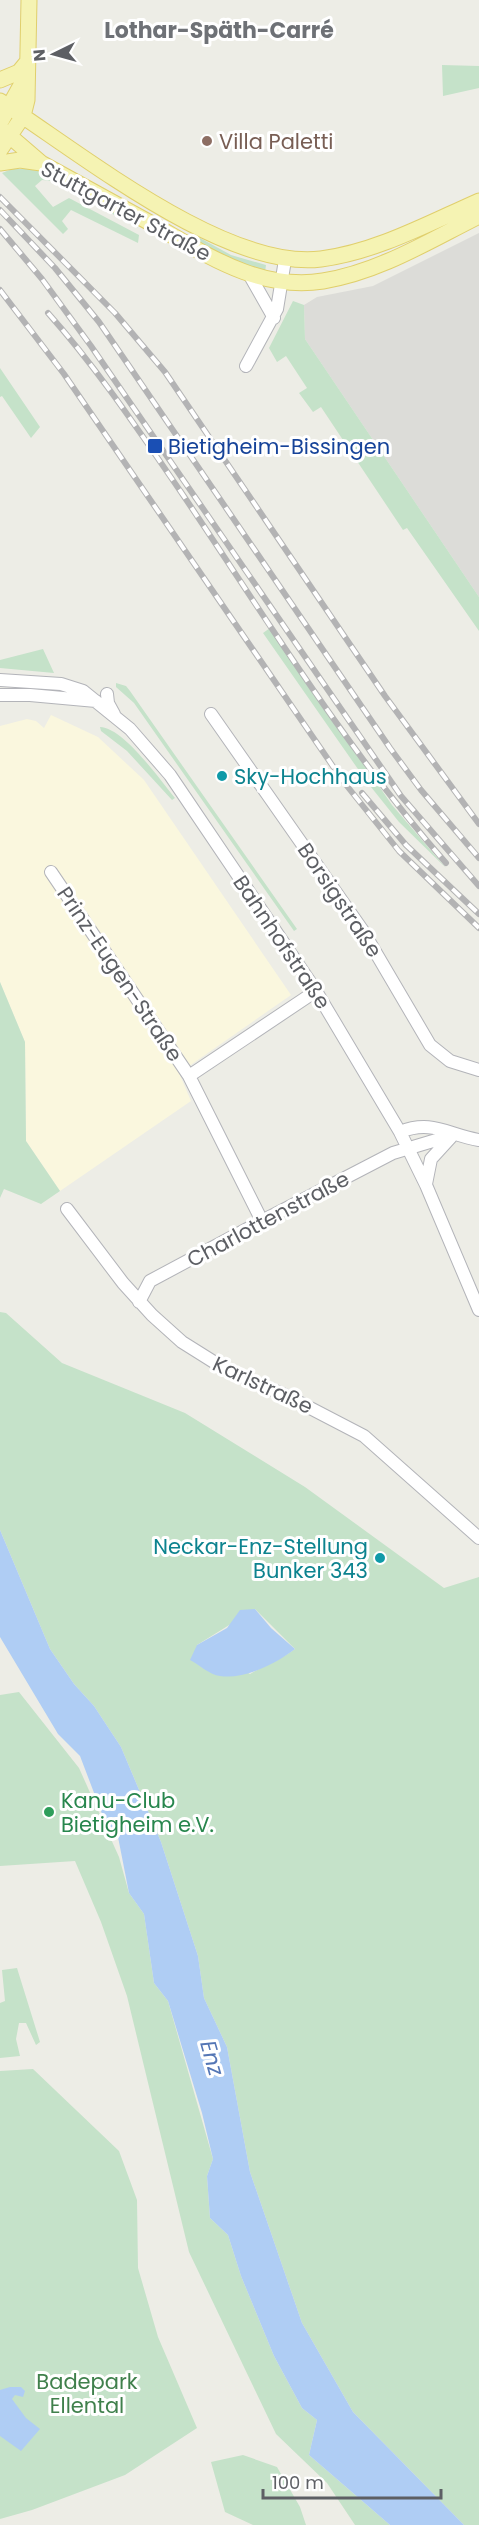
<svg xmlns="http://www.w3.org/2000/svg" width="479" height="2525" font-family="Poppins,sans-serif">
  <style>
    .commercial { fill: #faf7de }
    .industrial { fill: #dcdcd8 }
    .green { fill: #c5e2c9; fill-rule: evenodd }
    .water { fill: #afcdf4 }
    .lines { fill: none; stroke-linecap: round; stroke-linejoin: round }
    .minor-casing { stroke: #b3b4b9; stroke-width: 14 }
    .major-casing { stroke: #e0cf6c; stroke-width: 17 }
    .minor { stroke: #fff; stroke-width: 12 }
    .major { stroke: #f5f3b3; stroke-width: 15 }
    .rail-casing { stroke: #b3b3b4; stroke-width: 6 }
    .rail { stroke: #fff; stroke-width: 4; stroke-dasharray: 11; stroke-linecap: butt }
    .education-dot { fill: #8d6e63; stroke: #fff; stroke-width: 2 }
    .transit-dot { fill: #1a4fb4; stroke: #fff; stroke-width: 2 }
    .culture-dot { fill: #0f9aa8; stroke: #fff; stroke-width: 2 }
    .leisure-dot { fill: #2e9e5b; stroke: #fff; stroke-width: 2 }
    .labels { text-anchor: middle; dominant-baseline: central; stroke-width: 6; stroke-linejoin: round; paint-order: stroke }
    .education-label { font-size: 21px; fill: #785e54; stroke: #fff; text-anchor: start }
    .street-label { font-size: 21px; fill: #5d5f64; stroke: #fff }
    .transit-label { font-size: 21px; fill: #164399; stroke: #fff; text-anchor: start }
    .culture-label { font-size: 21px; fill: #0d838f; stroke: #fff; text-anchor: start }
    .leisure-label { font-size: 21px; fill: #27864d; stroke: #fff; text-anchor: start }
    .park-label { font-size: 21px; fill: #40804c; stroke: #fff }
    .neighbourhood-label { font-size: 22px; font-weight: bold; fill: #6e7176; stroke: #fff }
    .water-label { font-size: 22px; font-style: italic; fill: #5476b5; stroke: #fff }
  </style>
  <rect width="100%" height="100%" fill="#edede6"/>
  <!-- commercial -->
  <path class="commercial" d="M51,715l47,22 46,43 147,215 -112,78 12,28 -131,90 -34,-50 -1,-99 -25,-60v-256l27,-7 9,2 8,7z"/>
  <!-- industrial -->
  <path class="industrial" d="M479,233v364l-174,-258 -1,-34 13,-8 56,-11z"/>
  <!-- green -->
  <path class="green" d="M442,65l37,1v22l-36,8z
    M12,169h16l16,3 89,50 5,6 -85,-47 -11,-1 -7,6 18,21 16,-9 70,37 -1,8 -67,-33 -9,11 6,8 -5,5 -61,-61z
    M200,238l31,17 35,10 -1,7 -31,-11 -40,-22z
    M293,301l11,4 1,34 174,258v34l-72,-103 -4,2 -82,-123 -8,5 -14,-19 8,-5 -21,-32 -9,6 -8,-14z
    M0,368l40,59 -9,11 -29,-42 -2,1z
    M270,628l122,177 54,63 -47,-46 -32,-40 -104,-149z
    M43,649l11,24 -54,-5v-8z
    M116,683l10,3 4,5 167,238 -3,2 -160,-228 -18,-16z
    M100,727c24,1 60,53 75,71l-3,2 -45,-49 -26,-20z
    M0,982l25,60 1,99 34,50 -19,13 -37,-15 -4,9z
    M0,1312l6,1 56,50 123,50 120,74 139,101 35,-11v948h-15l-111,-113 -51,-89 -52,-151 -23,-125 -23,-49 -6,-42 -37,-114 -40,-95 -27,-41 -20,-22 -24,-35 -50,-119zM255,1609l40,40c-15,11 -30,16 -45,25l-53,-29z
    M19,1692l60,76 40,89 10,36 15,21 10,69 14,18 45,158 -6,17 3,42 18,17 13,41 33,80 28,52 15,12 -8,35 81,70h-35l-28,-42 -51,-49 -87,-182 -62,-256 -26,-74 -26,-61 -75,5v-171z
    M17,1968l23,74 -4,3 -10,-22h-7l-3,16 4,17 -20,2v-55l5,-2 -3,-31z
    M33,2069l86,82 18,49 1,68 20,69 39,91 -72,47 -93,35 -32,9v-448z
    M243,2455l34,12 23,40 6,18h-53l-28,-13 -14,-50z"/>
  <!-- water -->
  <path class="water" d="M0,1530l50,119 24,35 20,22 27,41 40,95 37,114 6,42 23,49 23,125 52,151 51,89 111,113h-74l-81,-70 8,-35 -15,-12 -28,-52 -33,-80 -13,-41 -18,-17 -3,-42 6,-17 -11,-46 -34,-112 -14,-18 -10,-69 -15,-21 -11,-56 -14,-18 -24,-63 -22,-22 -58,-97z
    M255,1609l16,19 24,21c-18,14 -51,31 -75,27 -10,-1 -22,-12 -30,-16l7,-15 30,-17 13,-18z
    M10,2387h11l4,4 -2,6 -8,-2 -3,4 14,19 14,11 -19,22 -21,-15v-46z"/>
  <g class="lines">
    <defs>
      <path id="minor" d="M249,274l25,44
        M246,366l31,-57 8,-49
        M0,680l61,4 22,7 47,38 40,46 146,216 84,141 26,53 53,125
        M107,694l1,9 6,11
        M0,695h30l66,6
        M211,714l152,217 67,114 20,16 29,9
        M51,872l138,204 73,145
        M189,1076l127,-85
        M400,1132c32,-13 48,3 79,8
        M426,1184l5,-25 21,-23
        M67,1209l56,74 29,32 30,27 43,27 64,28 75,39 115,102
        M139,1302l11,-21 112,-60 131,-68 60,-18"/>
      <path id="major" d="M0,80l19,-8 9,-11
        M0,101c79,51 226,170 321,158 55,-7 108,-36 158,-58
        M0,123l25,-45
        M5,132l36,31
        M0,150l23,-34 4,-16 2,-100
        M0,163l20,-3 21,3c38,21 75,41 113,62 53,30 105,66 169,56 56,-9 106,-40 156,-65"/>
    </defs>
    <!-- minor casing -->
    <use href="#minor" class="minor-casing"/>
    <!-- major casing -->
    <use href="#major" class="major-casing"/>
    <!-- minor -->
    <use href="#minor" class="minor"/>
    <!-- major -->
    <use href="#major" class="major"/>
    <defs>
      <path id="rail" d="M0,197l115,116 50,59 220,324 94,128
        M0,210l55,58 44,54 291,426 31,42 58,68
        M0,229l42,50 49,67 310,450 78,90
        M0,290l64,84 279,407 56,70 80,77
        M48,313c49,55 91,118 133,179 85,126 165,257 265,371
        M362,793l44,52 73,69"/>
    </defs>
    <!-- rail casing -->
    <use href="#rail" class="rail-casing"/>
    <!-- rail -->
    <use href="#rail" class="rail"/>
  </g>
  <!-- markers -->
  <circle class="education-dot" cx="207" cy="141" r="6"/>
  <rect class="transit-dot" x="147" y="438" width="16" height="16" rx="3"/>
  <g class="culture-dot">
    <circle cx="222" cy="776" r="6"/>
    <circle cx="380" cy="1558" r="6"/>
  </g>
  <circle class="leisure-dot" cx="49" cy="1812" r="6"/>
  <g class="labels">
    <!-- education labels -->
    <g class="education-label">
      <text x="219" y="141">Villa Paletti</text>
    </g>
    <!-- street labels -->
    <g class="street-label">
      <text transform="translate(126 211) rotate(28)">Stuttgarter Straße</text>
      <text transform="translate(340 900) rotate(56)">Borsigstraße</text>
      <text transform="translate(282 942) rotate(56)">Bahnhofstraße</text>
      <text transform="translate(120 974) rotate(56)">Prinz-Eugen-Straße</text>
      <text transform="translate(268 1219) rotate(-28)">Charlottenstraße</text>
      <text transform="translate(263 1385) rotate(25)">Karlstraße</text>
    </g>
    <!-- transit labels -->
    <g class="transit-label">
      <text x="168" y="446">Bietigheim-Bissingen</text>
    </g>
    <!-- culture labels -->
    <g class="culture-label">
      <text x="234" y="776">Sky-Hochhaus</text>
      <text x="368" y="1546" text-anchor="end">Neckar-Enz-Stellung<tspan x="368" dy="24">Bunker 343</tspan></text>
    </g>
    <!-- leisure labels -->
    <g class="leisure-label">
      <text x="61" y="1800">Kanu-Club<tspan x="61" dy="24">Bietigheim e.V.</tspan></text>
    </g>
    <!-- park labels -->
    <g class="park-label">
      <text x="87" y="2381">Badepark<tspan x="87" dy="24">Ellental</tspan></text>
    </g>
    <!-- neighbourhood labels -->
    <g class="neighbourhood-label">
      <text x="219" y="30">Lothar-Späth-Carré</text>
    </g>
    <!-- water labels -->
    <g class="water-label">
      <text transform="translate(212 2058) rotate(74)">Enz</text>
    </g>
  </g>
  <!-- north arrow -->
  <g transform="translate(54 54) rotate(265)" stroke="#ffffff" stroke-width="4.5" paint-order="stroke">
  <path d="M0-4.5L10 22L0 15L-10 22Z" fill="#5d5f64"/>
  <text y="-9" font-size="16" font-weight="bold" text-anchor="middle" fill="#5d5f64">N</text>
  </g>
  <!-- scale -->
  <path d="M263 2489v9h178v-9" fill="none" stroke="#5d5f64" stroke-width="3"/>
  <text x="272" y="2489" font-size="18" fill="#5d5f64" stroke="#ffffff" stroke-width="4.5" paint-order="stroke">100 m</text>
</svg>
